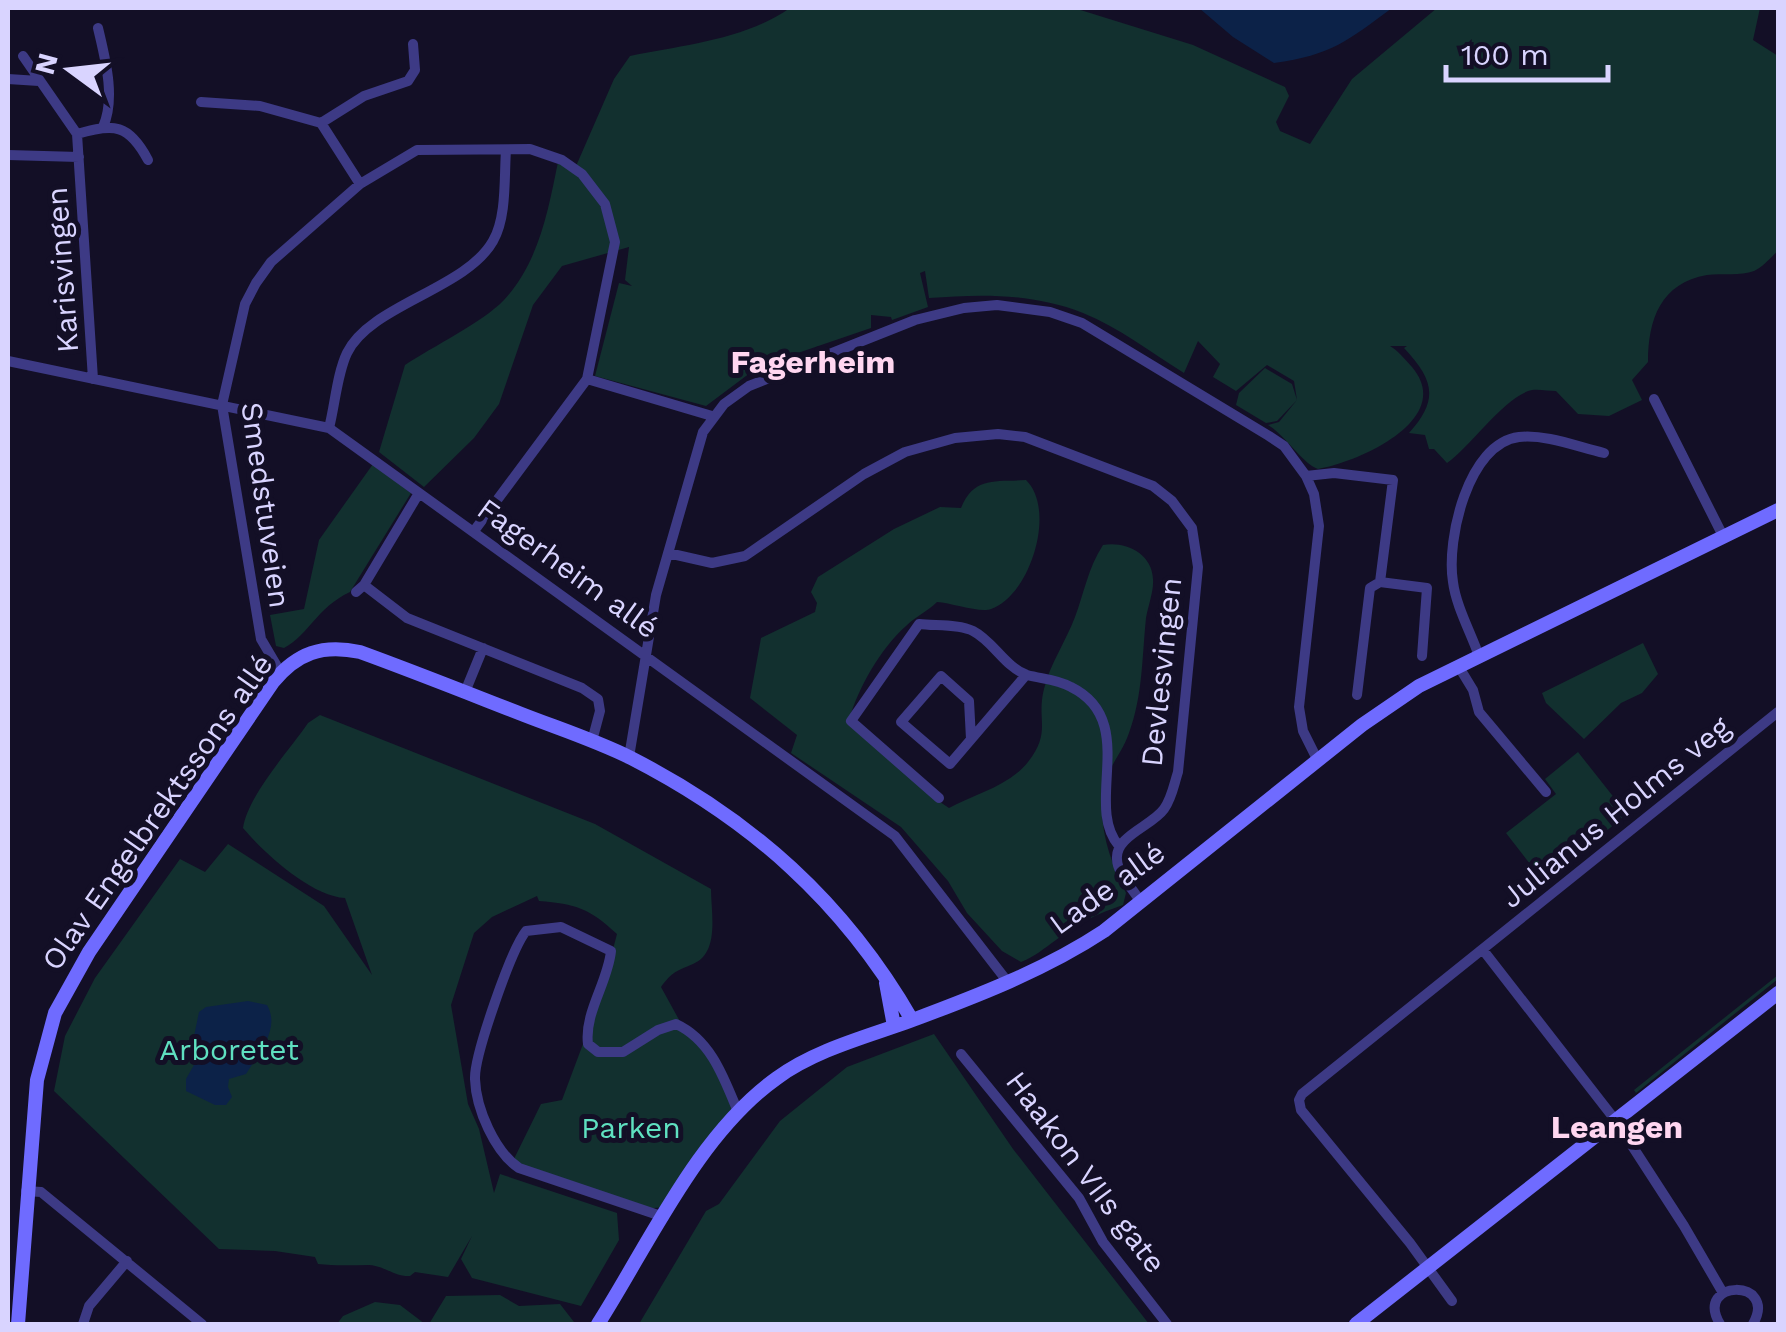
<svg xmlns="http://www.w3.org/2000/svg" width="1786" height="1332" font-family="'Work Sans',sans-serif">
  <style>
    .green { fill: #12302f }
    .water { fill: #0c2248 }
    .lines { fill: none; stroke-linecap: round; stroke-linejoin: round }
    .street { stroke: #3d3a85; stroke-width: 10 }
    .secondary { stroke: #6f6bff; stroke-width: 14 }
    .labels { text-anchor: middle; dominant-baseline: central; stroke-width: 10; stroke-linejoin: round; paint-order: stroke }
    .street-label { font-size: 30px; fill: #d9d4ff; stroke: #130f26 }
    .park-label { font-size: 30px; fill: #5fe0c0; stroke: #130f26 }
    .neighbourhood-label { font-size: 32px; font-weight: bold; fill: #ffd6f0; stroke: #130f26 }
  </style>
  <rect width="100%" height="100%" fill="#130f26"/>
  <!-- green -->
  <path class="green" d="M790,8h284l119,37 92,42 4,9 -13,26 4,9 30,13 42,-65 85,-71h323l-7,32 25,16v195c-7,6 -15,16 -24,20 -13,5 -33,2 -47,4 -46,8 -59,44 -59,87l-16,18 10,20 -33,16 -31,-2 -22,-23c-7,0 -17,-2 -24,-1 -26,5 -62,57 -85,73l-13,-14h-5l-4,-14 -16,-2c31,-34 24,-54 -5,-85l3,-2h-17c7,4 15,13 22,21 44,52 -53,95 -94,102 -15,-5 -32,-33 -50,-44l11,-3 18,-22 -20,21 -11,2 -30,-18 3,-12 26,-25 27,16 5,16 -3,-19 -27,-16 -31,26 -23,-14 7,-13 -22,-23 -14,32c-32,-20 -66,-46 -101,-60 -51,-20 -101,-19 -154,-15l-4,-27 -5,2 8,34 -36,13 -1,-3 -20,-2v13l-82,28 -5,-6 -16,16 -18,7 -44,33 -111,-30 24,-93 13,3 -7,-6 4,-33 -67,19 -29,39 -34,99 -25,34 -50,49 -45,-35 26,-87c27,-18 78,-43 99,-65 35,-38 44,-89 54,-138l15,11 41,-94 16,-23c53,-11 114,-16 160,-48z
    M373,464l38,29 -61,99c-34,16 -40,42 -66,56l-8,-2 -6,-31 34,-6 15,-69z
    M1026,480c31,30 4,116 -35,129 -11,4 -39,-6 -54,-7 -10,10 -21,14 -31,24 -25,22 -48,62 -57,94l82,76 18,12c26,-14 60,-22 79,-46 24,-31 8,-42 16,-73 6,-25 22,-48 31,-72 9,-24 13,-49 28,-72 22,-4 49,8 50,34 1,12 -5,27 -7,39 -4,38 -3,77 -17,115 -9,25 -22,32 -26,63 -4,36 8,66 23,97l-3,12c-24,8 -47,19 -67,35 -13,9 -20,16 -35,22l-19,-11 -35,-38 -19,-32 -47,-54 -110,-74 6,-18 -47,-37 11,-60 54,-26 2,-9 -6,-11 7,-15 76,-48 46,-22 21,1c13,-32 34,-26 65,-28z
    M1643,643l15,31 -16,19 -21,10 -37,36 -38,-36 -4,-10z
    M320,715l275,109 116,65c0,24 9,64 -18,75 -17,7 -21,8 -32,23l22,40 -7,-3 -53,28h-25l-10,-8 29,-110c-28,-26 -41,-30 -78,-33l-2,-5 -45,21 -18,16 -23,72 17,99 11,25 15,64 6,-19 117,39 2,27 -38,66 -109,-28 -11,-19 11,-23 -24,41 -33,-5 -5,4c-15,1 -25,-10 -41,-11 -17,0 -34,1 -51,-1l-3,-7 -40,-6 -56,-2 -165,-158 11,-55 30,-58 85,-119 25,13 23,-28 96,62 48,69 -27,-77c-34,-2 -81,-45 -102,-70 5,-33 46,-77 65,-105z
    M1578,752l49,62 -83,68 -38,-49 50,-39 -11,-15z
    M1778,975v4l-142,114 -2,-3z
    M676,1028c32,13 45,50 57,80l-67,99 -23,2 -131,-46 29,-59 21,-4 21,-56 13,12h27l37,-24z
    M934,1034l79,115 136,175h-510l67,-113 13,-7 61,-83 67,-54z
    M500,1295l19,11 41,-2 14,18 -1,2h-144l17,-28z
    M375,1302l25,3 25,19h-88l6,-8z"/>
  <!-- water -->
  <path class="water" d="M1199,8h-1h194c-45,33 -60,47 -118,55l-41,-26z
    M248,1001l19,4c14,24 -9,49 -21,69l-17,5 -1,8 4,10 -6,8h-11l-29,-14v-12l8,-14 -2,-19 7,-34 7,-5z"/>
  <g class="lines">
    <!-- street -->
    <path class="street" d="M98,28c7,30 18,70 5,99
      M23,56l54,78 16,245
      M8,79l31,2
      M201,102l59,4 61,17 39,61
      M321,123l43,-27 44,-15 7,-11 -2,-26
      M77,134c37,-11 52,-10 71,26
      M8,155l71,2
      M8,361l321,67 566,408 112,145
      M587,379l125,37
      M1654,399l69,137
      M329,428c6,-23 8,-54 18,-75 23,-48 119,-64 146,-112 14,-24 11,-64 13,-91
      M1306,476l28,-3 59,7 -13,102 -10,6 -13,107
      M668,553l44,10 33,-7 119,-82 41,-22 50,-14 43,-4 27,3 128,49 19,15 20,27 6,39 -20,205c-4,12 -6,26 -14,37 -12,17 -49,27 -47,50 0,14 16,30 23,42
      M1380,582l47,6 -5,68
      M364,585l43,33 175,70 16,11 2,12 -8,30
      M356,592l8,-7 55,-92
      M1479,656c-8,-23 -23,-50 -26,-74 -7,-42 15,-139 66,-145 27,-3 59,10 85,16
      M1459,667l14,23 6,22 67,80
      M281,673l-20,-34 -39,-234 23,-101 11,-21 15,-21 89,-78 57,-34 113,-1 32,11 20,14 23,30 10,38 -28,137 -113,152
      M465,692l18,-44
      M971,739l-2,-38 -28,-25 -40,46 49,42 76,-89
      M629,757l27,-162 47,-163 21,-28 25,-18 166,-66 49,-12 33,-3 53,7 32,11 187,113 15,10 22,30 8,18 5,32 -20,181 4,24 14,28
      M939,798l-88,-77 68,-97c16,2 40,0 54,7 20,10 32,36 54,44 15,4 30,4 44,12 69,34 12,118 48,159
      M1483,950l133,171 68,105 39,67
      M961,1054l118,144 24,44 64,82
      M26,1191l15,1 161,132
      M664,1217l-145,-49c-24,-16 -43,-59 -44,-89 -1,-23 36,-129 51,-148l35,-4 50,24c-3,31 -27,62 -23,93l10,8h25l35,-22 18,-6c35,16 48,54 62,88
      M1452,1301l-42,-58 -109,-133 -2,-10 3,-6 476,-382
      M83,1324l6,-18 38,-45
      M1720,1324c-27,-45 59,-46 33,0"/>
    <!-- secondary -->
    <path class="secondary" d="M886,983l8,43
      M18,1324l19,-244 18,-67 34,-61 184,-270c24,-29 49,-38 87,-30 55,20 110,42 164,63 36,14 73,26 107,43 121,62 213,144 281,262
      M598,1324c51,-80 100,-190 179,-246 38,-28 89,-41 133,-57 67,-25 135,-51 194,-90l258,-206 57,-39 359,-176
      M1356,1324l422,-331"/>
  </g>
  <g class="labels">
    <!-- street labels -->
    <g class="street-label">
      <text transform="translate(62 270) rotate(-94)">Karisvingen</text>
      <text transform="translate(266 505) rotate(82)">Smedstuveien</text>
      <text transform="translate(568 568) rotate(36)">Fagerheim allé</text>
      <text transform="translate(1161 672) rotate(-84)">Devlesvingen</text>
      <text transform="translate(157 812) rotate(-55)">Olav Engelbrektssons allé</text>
      <text transform="translate(1615 812) rotate(-39)">Julianus Holms veg</text>
      <text transform="translate(1107 888) rotate(-36)">Lade allé</text>
      <text transform="translate(1086 1172) rotate(53)">Haakon VIIs gate</text>
    </g>
    <!-- park labels -->
    <g class="park-label">
      <text x="229" y="1049">Arboretet</text>
      <text x="631" y="1127">Parken</text>
    </g>
    <!-- neighbourhood labels -->
    <g class="neighbourhood-label">
      <text x="813" y="362">Fagerheim</text>
      <text x="1617" y="1127">Leangen</text>
    </g>
  </g>
  <!-- border -->
  <rect width="1786" height="1332" fill="none" stroke="#d9d4ff" stroke-width="20"/>
  <!-- north arrow -->
  <g transform="translate(70 70) rotate(285)" stroke="#130f26" stroke-width="8" paint-order="stroke">
  <path d="M0-8L18 38L0 25L-18 38Z" fill="#d9d4ff"/>
  <text y="-15" font-size="28" font-weight="bold" text-anchor="middle" fill="#d9d4ff">N</text>
  </g>
  <!-- scale -->
  <path d="M1446 65v15h162v-15" fill="none" stroke="#d9d4ff" stroke-width="5"/>
  <text x="1461" y="65" font-size="30" fill="#d9d4ff" stroke="#130f26" stroke-width="8" paint-order="stroke">100 m</text>
</svg>
